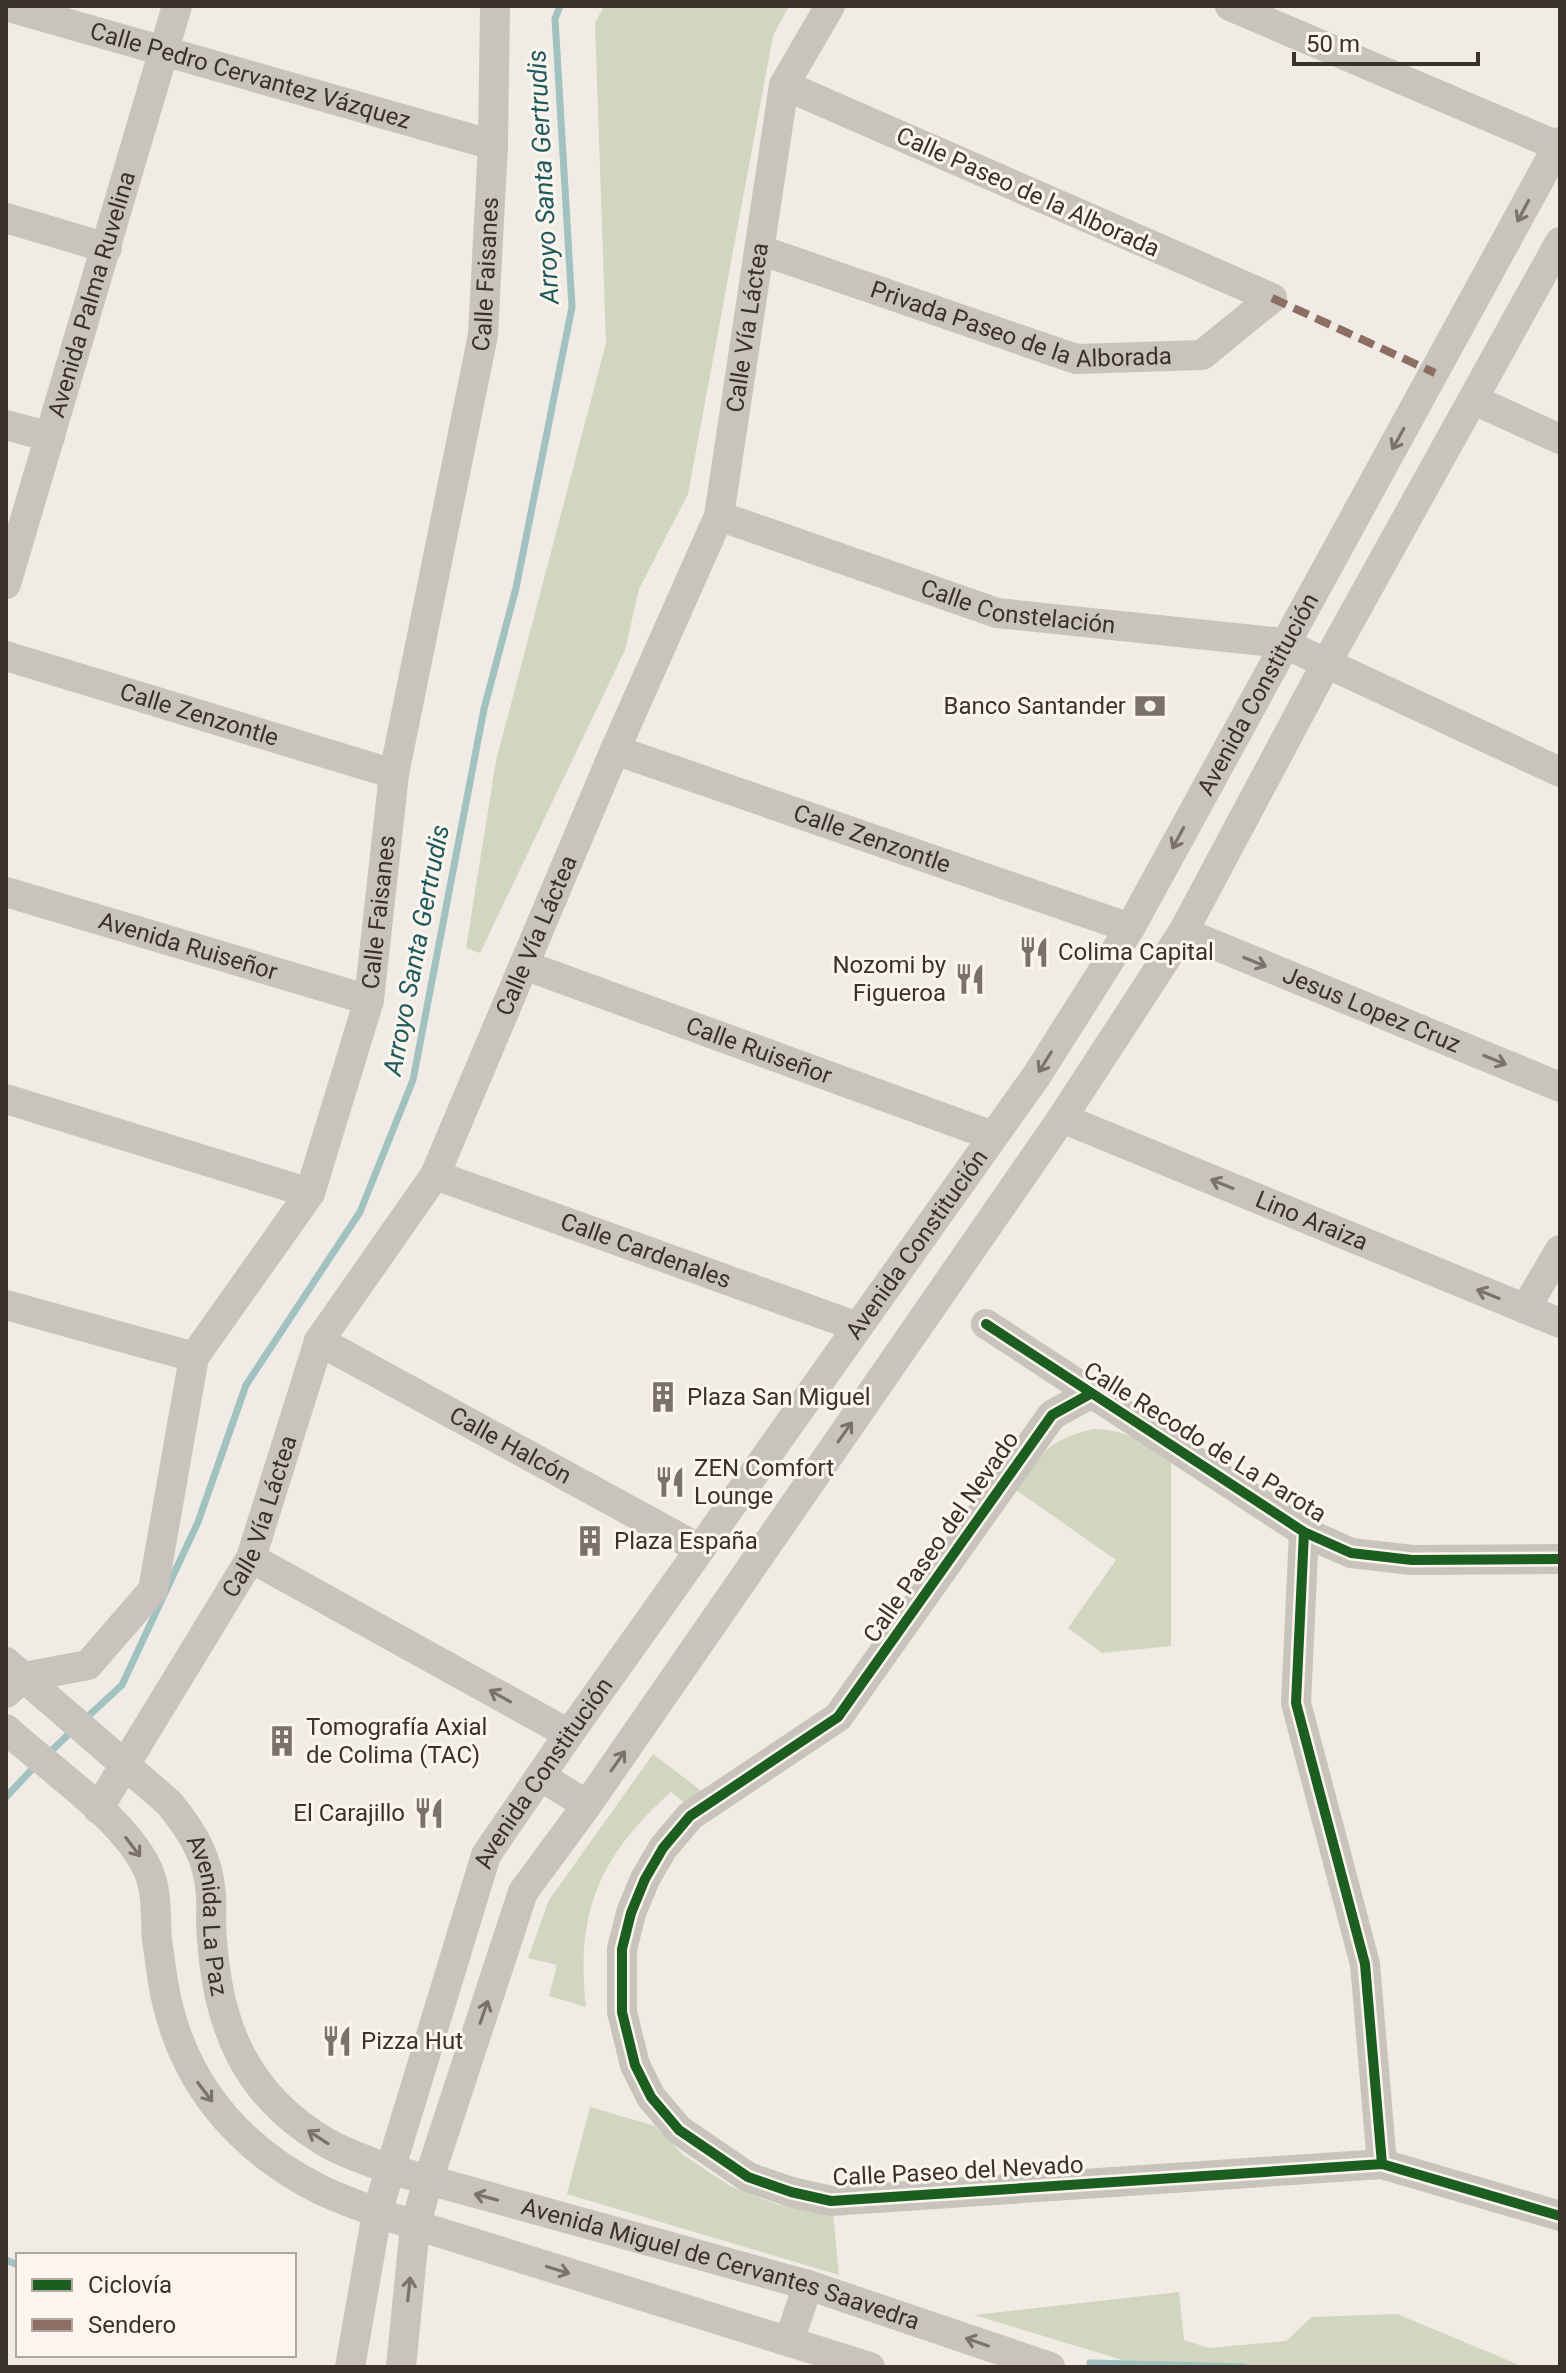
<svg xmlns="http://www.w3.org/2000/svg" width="1566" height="2373" font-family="Roboto,sans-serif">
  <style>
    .green { fill: #d1d6bf }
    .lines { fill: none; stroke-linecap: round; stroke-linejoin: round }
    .stream { stroke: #a1c2c1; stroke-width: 7 }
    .minor { stroke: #c9c3be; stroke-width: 30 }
    .quiet { stroke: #8d6e63; stroke-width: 8; stroke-dasharray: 16 8; stroke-linecap: butt }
    .cycleway-casing { stroke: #fbf5ee; stroke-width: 15 }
    .cycleway { stroke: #1b5e20; stroke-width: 10 }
    .oneway { stroke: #7b726d }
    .labels { text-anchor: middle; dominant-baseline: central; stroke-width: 6; stroke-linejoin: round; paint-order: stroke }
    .street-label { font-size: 24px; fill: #3b302b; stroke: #fbf5ee }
    .poi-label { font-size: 24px; fill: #3b302b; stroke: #fbf5ee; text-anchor: start }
    .water-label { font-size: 26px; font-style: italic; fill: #1f5a5e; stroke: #fbf5ee }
  </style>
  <rect width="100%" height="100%" fill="#f0ebe5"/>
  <!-- green -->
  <path class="green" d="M604,6h185l-16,30 -85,458 -49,95 -14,61 -145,303 -14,-5 30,-187 110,-418 -11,-320z
    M1093,1429c35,1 50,13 78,33v184l-69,7 -34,-25 48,-68 -100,-70c22,-36 35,-51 77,-61z
    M653,1754l50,38 -16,13 -16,-13c-71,63 -96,120 -85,215l-37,-11 8,-31 -29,-7 21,-58z
    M590,2107l65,19 28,29 49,32 47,18 54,8 6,62 -272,-81z
    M1179,2292l5,48 25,8 77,-7 26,-24 85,-3 127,53h-378l-172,-52z"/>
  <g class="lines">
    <!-- stream -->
    <path class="stream" d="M84,1720l38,-35 76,-163 48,-137 114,-173 53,-132 71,-371 32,-121 56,-281 -17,-288 5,-13
      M46,1756l26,-25
      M6,1797l31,-33
      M6,2260l12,5
      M1090,2363l155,4"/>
    <!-- minor -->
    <g class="minor">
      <path id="s1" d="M6,6l487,139"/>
      <path d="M1230,6l330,141"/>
      <path d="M6,218l101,30"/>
      <path id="s2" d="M760,250l316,109 126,-4 70,-57 -488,-213"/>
      <path d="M1474,400l86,39"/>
      <path d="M6,425l44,12"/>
      <path id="s3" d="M719,516l278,97 286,30 277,129"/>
      <path id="s4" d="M6,584l171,-578"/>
      <path id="s5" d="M6,656l388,118"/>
      <path id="s6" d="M615,750l515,178"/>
      <path id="s7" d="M6,892l363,108"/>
      <path id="s8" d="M1183,932l377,155"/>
      <path id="s9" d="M524,965l469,171"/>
      <path d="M6,1099l304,94"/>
      <path id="s10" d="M1062,1118l498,205"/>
      <path id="s11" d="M435,1175l423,152"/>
      <path d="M6,1305l188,52"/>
      <path d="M1525,1309l35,-59"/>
      <path d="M986,1324l318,208 47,21 61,7 148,-1"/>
      <path id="s12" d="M319,1341l381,208"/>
      <path d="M1090,1394l-38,21 -214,302 -148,99 -27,32 -18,31 -14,34 -9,36v63l13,53 16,32 28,33 69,47 43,15 40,9 551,-37 178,52"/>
      <path d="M1304,1532l-8,171 69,261 17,200"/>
      <path d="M251,1558l318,176"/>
      <path id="s13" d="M6,1662l163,141c23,28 40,55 42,93 1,14 -1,28 1,43 6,90 35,157 115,204 19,11 42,18 62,26l419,116 242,82"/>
      <path id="s14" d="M6,1693l18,-16 64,-12 65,-75 41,-233 116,-164 59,-193 25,-226 89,-439 10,-190 2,-139"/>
      <path d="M6,1729c42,39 118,89 141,139 11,23 8,47 10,72 2,14 4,28 6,42 16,96 72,165 158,208 18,9 38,15 56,23l493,154"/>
      <path d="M540,1776l47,29"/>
      <path id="s15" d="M98,1809l153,-251 68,-217 116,-166 180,-425 104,-234 65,-431 46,-79"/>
      <path d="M789,2341l19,-56"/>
      <path id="s16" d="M350,2367l27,-154 109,-358 83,-121 468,-659 93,-147 430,-786"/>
      <path d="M401,2367l14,-141 13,-45 95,-289 64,-87 475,-687 121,-186 144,-270 233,-420"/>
    </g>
    <!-- quiet -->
    <path class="quiet" d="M1272,298l163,75"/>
    <defs>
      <path id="cycleway" d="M986,1324l318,208 47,21 61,7 148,-1
        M1090,1394l-38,21 -214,302 -148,99 -27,32 -18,31 -14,34 -9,36v63l13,53 16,32 28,33 69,47 43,15 40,9 551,-37 178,52
        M1304,1532l-8,171 69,261 17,200"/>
    </defs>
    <!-- cycleway casing -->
    <use href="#cycleway" class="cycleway-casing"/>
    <!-- cycleway -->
    <use href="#cycleway" class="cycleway"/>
  </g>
  <!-- one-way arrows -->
  <defs><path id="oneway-shaft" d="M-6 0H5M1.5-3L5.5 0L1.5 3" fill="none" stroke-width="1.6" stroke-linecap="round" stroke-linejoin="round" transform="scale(2)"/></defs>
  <g class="oneway">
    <use href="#oneway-shaft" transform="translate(1523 211) rotate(118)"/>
    <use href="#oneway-shaft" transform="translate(1398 439) rotate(119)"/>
    <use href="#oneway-shaft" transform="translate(1178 838) rotate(118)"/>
    <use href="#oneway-shaft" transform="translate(1255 962) rotate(22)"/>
    <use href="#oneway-shaft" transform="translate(1495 1060) rotate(22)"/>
    <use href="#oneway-shaft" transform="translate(1045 1062) rotate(122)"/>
    <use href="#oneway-shaft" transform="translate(1222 1184) rotate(-158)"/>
    <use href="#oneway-shaft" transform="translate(1488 1294) rotate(-158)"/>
    <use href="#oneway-shaft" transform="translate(845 1432) rotate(-55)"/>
    <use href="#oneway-shaft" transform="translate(500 1696) rotate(-151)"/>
    <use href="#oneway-shaft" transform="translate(618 1761) rotate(-55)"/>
    <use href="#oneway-shaft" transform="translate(133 1847) rotate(53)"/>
    <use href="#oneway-shaft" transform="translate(484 2012) rotate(-71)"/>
    <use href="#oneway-shaft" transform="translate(205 2092) rotate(53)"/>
    <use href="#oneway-shaft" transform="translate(318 2137) rotate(-147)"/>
    <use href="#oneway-shaft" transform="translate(486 2197) rotate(-165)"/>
    <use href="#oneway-shaft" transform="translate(558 2270) rotate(17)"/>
    <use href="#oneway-shaft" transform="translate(409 2289) rotate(-84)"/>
    <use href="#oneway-shaft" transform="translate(977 2342) rotate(-161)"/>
  </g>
  <!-- icons -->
  <defs>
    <symbol id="bank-bare" viewBox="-9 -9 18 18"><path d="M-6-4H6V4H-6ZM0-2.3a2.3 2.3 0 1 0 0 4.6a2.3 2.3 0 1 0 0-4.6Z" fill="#7a716c" stroke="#fbf5ee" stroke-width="2.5" paint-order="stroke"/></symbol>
    <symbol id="restaurant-bare" viewBox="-9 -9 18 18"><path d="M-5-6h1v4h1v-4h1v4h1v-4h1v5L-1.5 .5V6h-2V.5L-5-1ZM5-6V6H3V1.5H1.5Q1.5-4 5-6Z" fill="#7a716c" stroke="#fbf5ee" stroke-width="2.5" paint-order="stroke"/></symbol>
    <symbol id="building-bare" viewBox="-9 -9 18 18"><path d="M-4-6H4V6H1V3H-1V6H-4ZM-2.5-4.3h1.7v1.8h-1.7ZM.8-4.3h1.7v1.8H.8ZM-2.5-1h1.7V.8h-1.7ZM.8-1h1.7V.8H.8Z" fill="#7a716c" stroke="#fbf5ee" stroke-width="2.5" paint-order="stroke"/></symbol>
  </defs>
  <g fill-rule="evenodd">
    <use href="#bank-bare" x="1128" y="684" width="44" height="44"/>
    <use href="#restaurant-bare" x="1012" y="930" width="44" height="44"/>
    <use href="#restaurant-bare" x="948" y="957" width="44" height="44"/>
    <use href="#building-bare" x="641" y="1375" width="44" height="44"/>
    <use href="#restaurant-bare" x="648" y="1460" width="44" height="44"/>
    <use href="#building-bare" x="568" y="1519" width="44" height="44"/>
    <use href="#building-bare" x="260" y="1719" width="44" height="44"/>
    <use href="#restaurant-bare" x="407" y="1791" width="44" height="44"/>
    <use href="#restaurant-bare" x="315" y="2019" width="44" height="44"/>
  </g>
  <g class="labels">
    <!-- street labels -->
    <g class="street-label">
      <text stroke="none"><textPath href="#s1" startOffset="254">Calle Pedro Cervantez Vázquez</textPath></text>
      <text transform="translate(1028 192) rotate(24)">Calle Paseo de la Alborada</text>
      <text stroke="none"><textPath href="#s14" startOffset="1564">Calle Faisanes</textPath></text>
      <text stroke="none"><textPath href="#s4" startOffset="302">Avenida Palma Ruvelina</textPath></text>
      <text stroke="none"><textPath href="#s2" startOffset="274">Privada Paseo de la Alborada</textPath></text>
      <text stroke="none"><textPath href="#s15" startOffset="1632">Calle Vía Láctea</textPath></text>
      <text stroke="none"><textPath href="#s3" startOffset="314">Calle Constelación</textPath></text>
      <text stroke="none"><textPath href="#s16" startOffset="1926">Avenida Constitución</textPath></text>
      <text stroke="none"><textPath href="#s5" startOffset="202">Calle Zenzontle</textPath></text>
      <text stroke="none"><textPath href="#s6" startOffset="272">Calle Zenzontle</textPath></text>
      <text stroke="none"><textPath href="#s14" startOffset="916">Calle Faisanes</textPath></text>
      <text stroke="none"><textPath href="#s15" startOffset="984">Calle Vía Láctea</textPath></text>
      <text stroke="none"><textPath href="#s7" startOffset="190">Avenida Ruiseñor</textPath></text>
      <text stroke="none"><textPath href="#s8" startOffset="204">Jesus Lopez Cruz</textPath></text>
      <text stroke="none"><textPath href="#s9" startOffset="250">Calle Ruiseñor</textPath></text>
      <text stroke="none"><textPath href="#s10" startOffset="270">Lino Araiza</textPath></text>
      <text stroke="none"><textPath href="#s16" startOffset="1278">Avenida Constitución</textPath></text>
      <text stroke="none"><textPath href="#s11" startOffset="224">Calle Cardenales</textPath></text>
      <text transform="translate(1205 1442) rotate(32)">Calle Recodo de La Parota</text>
      <text stroke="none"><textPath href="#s12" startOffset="218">Calle Halcón</textPath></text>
      <text stroke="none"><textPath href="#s15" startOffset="336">Calle Vía Láctea</textPath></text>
      <text transform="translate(941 1537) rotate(-55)">Calle Paseo del Nevado</text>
      <text stroke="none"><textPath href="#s16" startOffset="630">Avenida Constitución</textPath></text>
      <text stroke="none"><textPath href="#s13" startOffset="338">Avenida La Paz</textPath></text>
      <text transform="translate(958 2171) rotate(-3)">Calle Paseo del Nevado</text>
      <text stroke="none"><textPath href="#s13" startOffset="1020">Avenida Miguel de Cervantes Saavedra</textPath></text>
    </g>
    <!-- poi labels -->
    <g class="poi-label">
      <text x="1126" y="706" text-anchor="end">Banco Santander</text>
      <text x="1058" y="952">Colima Capital</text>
      <text x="946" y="965" text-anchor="end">Nozomi by<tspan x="946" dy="28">Figueroa</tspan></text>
      <text x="687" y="1397">Plaza San Miguel</text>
      <text x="694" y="1468">ZEN Comfort<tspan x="694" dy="28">Lounge</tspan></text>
      <text x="614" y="1541">Plaza España</text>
      <text x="306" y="1727">Tomografía Axial<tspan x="306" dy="28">de Colima (TAC)</tspan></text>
      <text x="405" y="1813" text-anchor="end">El Carajillo</text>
      <text x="361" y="2041">Pizza Hut</text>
    </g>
    <!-- water labels -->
    <g class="water-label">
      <text transform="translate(543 177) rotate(-93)">Arroyo Santa Gertrudis</text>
      <text transform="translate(416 950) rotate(-79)">Arroyo Santa Gertrudis</text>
    </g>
  </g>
  <!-- border -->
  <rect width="1566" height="2373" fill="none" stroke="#3b302b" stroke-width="16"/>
  <!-- legend -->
  <rect x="16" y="2253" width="280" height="104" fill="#fbf5ee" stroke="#aea6a0" stroke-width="2"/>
  <rect x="32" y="2279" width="40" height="12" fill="#1b5e20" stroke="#aea6a0" stroke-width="2"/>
  <text x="88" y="2293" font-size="24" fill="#3b302b">Ciclovía</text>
  <rect x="32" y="2319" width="40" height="12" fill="#8d6e63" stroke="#aea6a0" stroke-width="2"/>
  <text x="88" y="2333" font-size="24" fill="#3b302b">Sendero</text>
  <!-- scale -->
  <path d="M1294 52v12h184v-12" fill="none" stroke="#3b302b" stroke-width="4"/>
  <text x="1306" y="52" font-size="24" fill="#3b302b" stroke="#fbf5ee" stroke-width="6" paint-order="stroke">50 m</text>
</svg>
